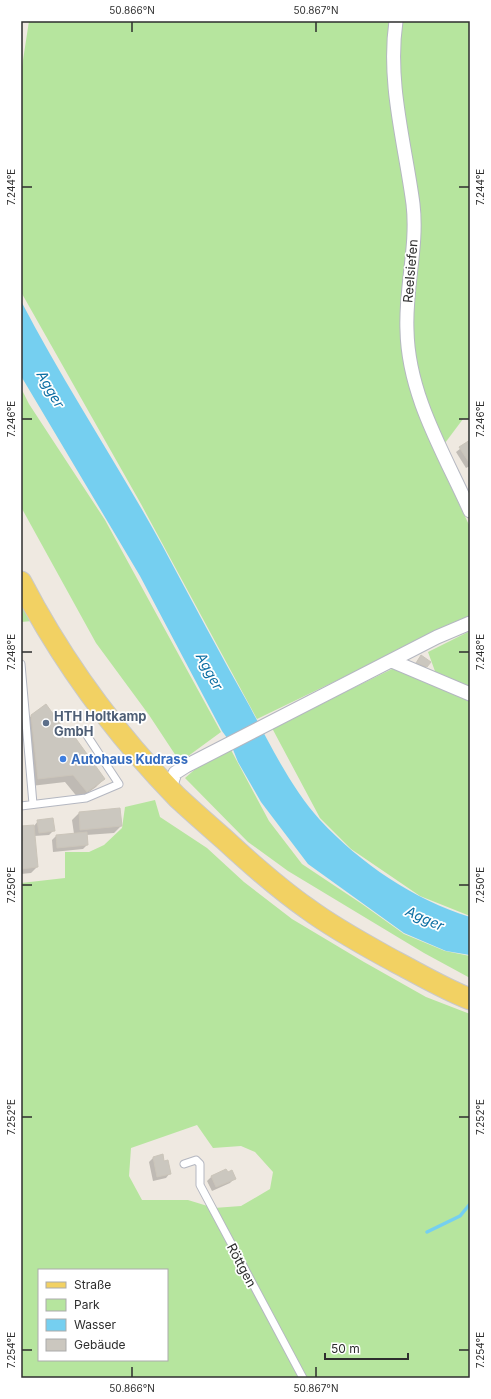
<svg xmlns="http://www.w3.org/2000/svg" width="491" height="1399" font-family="Inter,sans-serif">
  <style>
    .green { fill: #b6e59e; fill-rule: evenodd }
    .water { fill: #75cff0 }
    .shadow { fill: #0003 }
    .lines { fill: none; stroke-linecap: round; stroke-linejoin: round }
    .stream { stroke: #75cff0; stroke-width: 3.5 }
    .building { fill: #cbc7bf; stroke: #cbc5ba }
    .service-casing { stroke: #b4b7c1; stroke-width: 9 }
    .minor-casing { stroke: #b4b7c1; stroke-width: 15 }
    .primary-casing { stroke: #c9c9c9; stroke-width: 23 }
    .service { stroke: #fff; stroke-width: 7 }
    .minor { stroke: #fff; stroke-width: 13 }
    .primary { stroke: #f2d163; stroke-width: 21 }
    .ticks { fill: none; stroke: #2e2e2e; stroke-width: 1.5 }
    .service-dot { fill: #5c6f8a; stroke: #fff; stroke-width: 1.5 }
    .shop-dot { fill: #3f7fe0; stroke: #fff; stroke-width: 1.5 }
    .labels { text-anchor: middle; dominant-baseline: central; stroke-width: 3.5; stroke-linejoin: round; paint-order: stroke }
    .street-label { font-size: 13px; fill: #2e2e2e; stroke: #fff }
    .service-label { font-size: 13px; font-weight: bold; fill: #4e5e75; stroke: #fff; text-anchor: start }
    .shop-label { font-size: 13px; font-weight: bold; fill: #366cbe; stroke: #fff; text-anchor: start }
    .water-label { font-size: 14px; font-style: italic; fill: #0d6fa3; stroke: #fff }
    .neatline { fill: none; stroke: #2e2e2e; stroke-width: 1.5 }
    .ticks-label { font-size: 10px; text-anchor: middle; fill: #2e2e2e }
  </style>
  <rect width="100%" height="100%" fill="#efe9e1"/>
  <!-- green -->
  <path class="green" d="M29,21h441v398h-7l-27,36 34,72v89l-213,103 -116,-215 -120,-212v-219z
    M21,388l8,16 76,116 116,212 -41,30 -31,-47 -53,-72 -75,-136z
    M21,602l11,19 -11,1z
    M470,631v57l-34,-14 -8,-22z
    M394,668l76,30v218l-50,-20 -69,-47 -31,-31 -48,-90z
    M231,750l38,71 33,43 60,40 42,30 41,17 25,5v22l-46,-25 -136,-82 -40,-29 -63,-64 15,-13z
    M155,800l5,17 47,31 37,34 48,37 72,43 62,35 44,17v364h-449v-495l44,-5v-26h24l15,-7 18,-17 3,-21zM197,1125l16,23 28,-2 14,6 18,20 -3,17 -29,17 -27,2 -26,-8h-46l-13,-24 2,-28zM39,1270h128v90h-128z"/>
  <!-- water -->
  <path class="water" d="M21,301c43,83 96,162 141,244 29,54 58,109 88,162 20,38 42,82 70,113 41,44 93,79 150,97v38l-24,-4 -42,-18 -96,-69 -47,-62 -23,-40 -8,-20 -8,-11 -82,-155 -119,-200z"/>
  <!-- shadow -->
  <path class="shadow" d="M470,441v25l-4,2 -10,-16z
    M419,659l7,8 -1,2 -10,-4z
    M45,705l21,28 38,46 -8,8 -17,12 -14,-17 -34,4 -8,-62 8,-8z
    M119,809l2,17 -7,7 -28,2 1,10 -4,4 -30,3 -1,-12 4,-4 18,-2 -2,-14 7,-7z
    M38,821l16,9 -5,5 -15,1 3,31 -6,6 -10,1v-46l13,-2z
    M153,1158l11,4 6,11 -4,5 -13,3 -4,-19z
    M212,1176l22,3 -4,4 -18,8 -5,-10z"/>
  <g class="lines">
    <!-- stream -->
    <path class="stream" d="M427,1232l33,-16 10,-12"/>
  </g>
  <!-- building -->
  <path class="building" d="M470,440v24l-11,-17z
    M421,655l10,7 -4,5 -11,-4z
    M46,704l20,28 3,-3 36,50 -18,13 -14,-17 -35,4 -7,-64z
    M120,808l2,18 -42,4 -1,-18z
    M53,818l2,13 -16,2 -2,-13z
    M34,825l4,42 -17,2v-27l2,-1 -2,-15z
    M87,832l1,13 -31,3 -1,-13z
    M163,1154l1,7 4,-1 3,14 -14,3 -4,-20z
    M226,1169l2,3 4,-2 4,9 -20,8 -5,-11z"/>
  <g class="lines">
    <defs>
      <path id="service" d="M21,664l12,140
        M21,806l65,-8 33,-14 -33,-50
        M184,1164l12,-4 4,4v21l103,193"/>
      <path id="minor" d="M396,21c-9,62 9,122 17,183 5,42 -8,84 -6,126 1,65 37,123 63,181
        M392,661l78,33
        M170,788l5,-15 11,-7 251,-129 33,-14"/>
      <path id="primary" d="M21,582c41,79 94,151 156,215 15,14 31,28 47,42 27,25 54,49 84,70 27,20 57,36 86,52 25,13 50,28 76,38"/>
    </defs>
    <!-- service casing -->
    <use href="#service" class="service-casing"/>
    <!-- minor casing -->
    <use href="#minor" class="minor-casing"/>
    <!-- primary casing -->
    <use href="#primary" class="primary-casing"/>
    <!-- service -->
    <use href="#service" class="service"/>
    <!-- minor -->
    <use href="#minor" class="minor"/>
    <!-- primary -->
    <use href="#primary" class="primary"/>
  </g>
  <!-- ticks -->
  <path class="ticks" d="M132,22v10M316,22v10M22,187h10M459,187h10M22,419h10M459,419h10M22,652h10M459,652h10M22,885h10M459,885h10M22,1117h10M459,1117h10M22,1350h10M459,1350h10M132,1367v10M316,1367v10"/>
  <!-- markers -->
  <circle class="service-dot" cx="46" cy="723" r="4"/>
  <circle class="shop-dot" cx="63" cy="759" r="4"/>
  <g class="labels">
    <!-- street labels -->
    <g class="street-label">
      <text transform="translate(410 271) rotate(-85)">Reelsiefen</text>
      <text transform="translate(242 1265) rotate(62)">Röttgen</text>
    </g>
    <!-- service labels -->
    <g class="service-label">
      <text x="54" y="716">HTH Holtkamp<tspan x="54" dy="15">GmbH</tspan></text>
    </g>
    <!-- shop labels -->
    <g class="shop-label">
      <text x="71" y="759">Autohaus Kudrass</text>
    </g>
    <!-- water labels -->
    <g class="water-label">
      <text transform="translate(51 389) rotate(60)">Agger</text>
      <text transform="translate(210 671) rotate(61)">Agger</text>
      <text transform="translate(425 918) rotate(24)">Agger</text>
    </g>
  </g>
  <!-- border -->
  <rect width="491" height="1399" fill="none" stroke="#ffffff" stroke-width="44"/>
  <!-- legend -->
  <rect x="38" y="1269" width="130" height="92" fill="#ffffff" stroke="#ababab"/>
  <rect x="46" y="1282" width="20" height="6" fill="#f2d163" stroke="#ababab"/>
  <text x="74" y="1289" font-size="12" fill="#2e2e2e">Straße</text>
  <rect x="46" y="1299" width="20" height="12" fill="#b6e59e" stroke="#ababab"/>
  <text x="74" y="1309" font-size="12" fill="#2e2e2e">Park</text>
  <rect x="46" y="1319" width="20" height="12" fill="#75cff0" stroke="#ababab"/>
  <text x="74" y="1329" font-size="12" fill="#2e2e2e">Wasser</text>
  <rect x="46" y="1339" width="20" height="12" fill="#cbc7bf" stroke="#ababab"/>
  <text x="74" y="1349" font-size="12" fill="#2e2e2e">Gebäude</text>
  <!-- scale -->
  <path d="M325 1353v6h83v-6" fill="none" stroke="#2e2e2e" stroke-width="2"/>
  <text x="331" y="1353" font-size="12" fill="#2e2e2e" stroke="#ffffff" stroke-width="3" paint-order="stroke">50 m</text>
  <rect x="22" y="22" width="447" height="1355" class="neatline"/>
  <g class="ticks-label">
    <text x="132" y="14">50.866°N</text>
    <text x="316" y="14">50.867°N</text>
    <text transform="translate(11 187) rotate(-90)" y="4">7.244°E</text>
    <text transform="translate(480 187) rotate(-90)" y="4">7.244°E</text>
    <text transform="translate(11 419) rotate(-90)" y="4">7.246°E</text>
    <text transform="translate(480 419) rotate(-90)" y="4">7.246°E</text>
    <text transform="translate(480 652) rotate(-90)" y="4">7.248°E</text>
    <text transform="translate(11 652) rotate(-90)" y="4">7.248°E</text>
    <text transform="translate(11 885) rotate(-90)" y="4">7.250°E</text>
    <text transform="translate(480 885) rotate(-90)" y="4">7.250°E</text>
    <text transform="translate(11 1117) rotate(-90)" y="4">7.252°E</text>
    <text transform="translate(480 1117) rotate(-90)" y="4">7.252°E</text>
    <text transform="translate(11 1350) rotate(-90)" y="4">7.254°E</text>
    <text transform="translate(480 1350) rotate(-90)" y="4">7.254°E</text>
    <text x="132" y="1392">50.866°N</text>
    <text x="316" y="1392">50.867°N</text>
  </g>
</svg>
